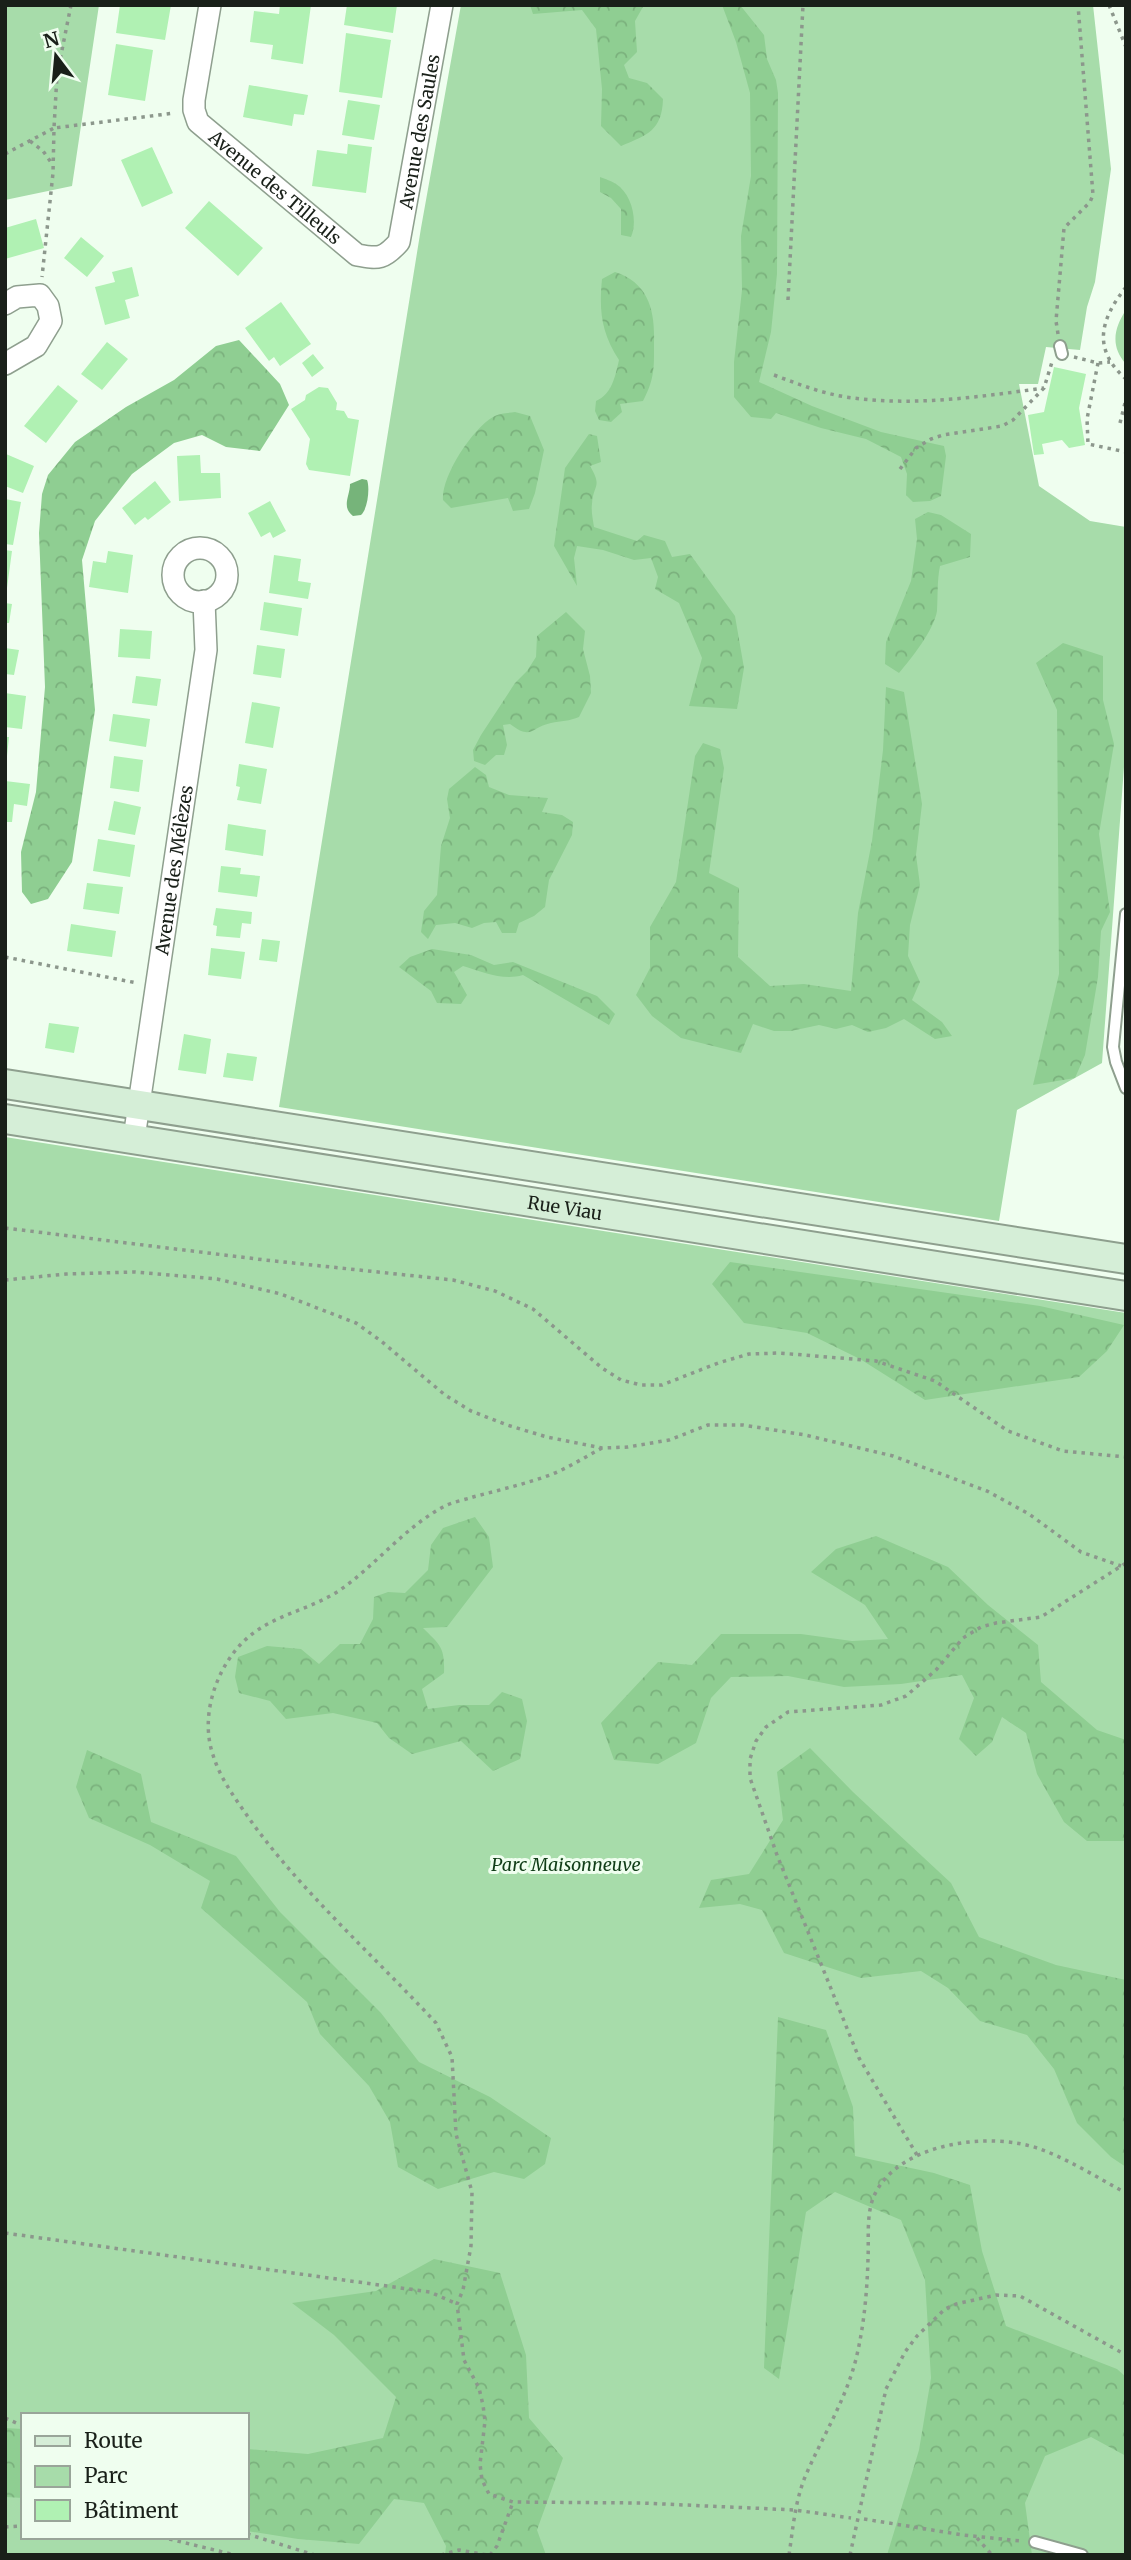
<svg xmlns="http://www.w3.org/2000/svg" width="1131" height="2560" font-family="Merriweather,serif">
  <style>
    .green { fill: #a7dcaa; fill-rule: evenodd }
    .forest { fill: url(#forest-crowns) }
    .water { fill: #76b47a }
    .building { fill: #b0f1b3 }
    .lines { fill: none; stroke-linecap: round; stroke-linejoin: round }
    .service-casing { stroke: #8e9f8e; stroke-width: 14 }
    .minor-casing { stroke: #8e9f8e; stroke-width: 24 }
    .secondary-casing { stroke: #8e9f8e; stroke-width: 32 }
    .path { stroke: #8c978c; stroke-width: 3.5; stroke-dasharray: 3.5 5; stroke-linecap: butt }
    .service { stroke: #fff; stroke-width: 10 }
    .minor { stroke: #fff; stroke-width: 21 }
    .secondary { stroke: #d5eed7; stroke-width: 28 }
    .labels { text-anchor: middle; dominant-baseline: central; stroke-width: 6; stroke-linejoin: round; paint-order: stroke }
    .street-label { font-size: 18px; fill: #192019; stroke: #effeef }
    .park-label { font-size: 18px; font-style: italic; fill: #103d17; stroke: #effeef }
  </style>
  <defs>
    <pattern id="forest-crowns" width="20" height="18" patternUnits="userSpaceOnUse" patternTransform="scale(1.75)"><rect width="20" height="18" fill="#8fce92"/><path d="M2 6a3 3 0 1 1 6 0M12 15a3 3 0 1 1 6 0" fill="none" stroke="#7bb17d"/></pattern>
  </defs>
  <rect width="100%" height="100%" fill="#effeef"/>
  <!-- green -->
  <path class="green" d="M5,5h94l-27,181 -67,14z
    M461,5h632l18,164 -16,113 -8,25 -7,43 -34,-3 -8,37h-19l20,102 51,35 36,6v213l-24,323 -85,47 -18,111 -720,-114 142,-879z
    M1126,310v54c-16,-18 -12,-36 0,-54z
    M5,1137l1121,176v1242h-1121zM23,2415h224v122h-224z"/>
  <!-- forest -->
  <path class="forest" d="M530,5h114l-9,16 2,31 -13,13 5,13 18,5 16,16c-1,32 -16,36 -42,47l-20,-20 1,-37 -6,-60 -14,-19 -49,4z
    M722,5h18l24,30 3,24 9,21 2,13 -1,181 -6,58 -12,50 53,24 69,26 63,14 2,10 -5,40 -11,5 -17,1 -7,-7 1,-21 -6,-17 -35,-18 -45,-11 -45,-15 -5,6 -20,-2 -17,-20v-35l8,-72 -1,-54 10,-60 -1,-83 -14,-51z
    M600,177c5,2 12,4 16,7 16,10 22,37 15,53l-10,-2v-26l-10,-11 -11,-6z
    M615,272c34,11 40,39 39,70 0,25 1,36 -11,59l-23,3 2,8 -11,10 -12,-2 -4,-9 1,-10c16,-7 19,-24 23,-41 -18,-28 -20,-49 -17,-81z
    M239,340l41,44 9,21 -29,46 -34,-4 -24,-12 -28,8 -42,31 -37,47 -13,39 13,150 -23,152 -24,37 -17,5 -9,-12 -1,-40 15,-60 9,-105 -6,-154 3,-39 6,-19 27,-33 51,-35 48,-27 42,-34z
    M515,412l15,4 14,34 -9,43 -6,16 -16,2 -5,-13 -57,10 -8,-8c-2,-23 29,-71 50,-83 6,-4 16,-4 22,-5z
    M589,434l8,2 4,26 -11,4c13,22 3,18 2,38 -1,7 1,16 2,23l43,14 7,-6 21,6 7,16 18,-3 45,62 9,52 -7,41 -48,-3 13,-48 -23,-55 -24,-14 3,-12 -7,-19 -17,2 -31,-10 -26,-4 -3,12 3,28 -23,-40 11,-78z
    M928,512l13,3 30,19 -1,23 -30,9c-3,15 -2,29 -3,45 -3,19 -26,48 -38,62l-14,-9 1,-22 25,-61 6,-42 -2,-20z
    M566,612l19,19 -2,18 7,27 1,17 -12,24c-9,4 -18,4 -28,6 -20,4 -19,18 -41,1l-7,1 4,20 -3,10h-8l-11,10 -11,-4 -1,-11 8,-15 34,-52 12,-12 9,-14 1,-21z
    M1063,643l40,13v44l11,44 -15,90 11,78 -9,19 -3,46 -13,78 -10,23 -42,7 26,-111 -2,-264 -21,-47z
    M886,687l18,5 18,112 -6,51 4,30 -10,40 -2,31 12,26 -8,18 30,22 10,14 -17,3 -31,-20 -18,9 -18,4 -16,-7 -16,4 -17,-4 -28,6h-17l-21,-7 -12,29 -60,-15 -29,-22 -16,-21 14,-27v-41l26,-45 19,-126 8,-13 17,6 4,19 -15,105 30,15 -1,69 32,29 34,-2 47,7 7,-78 14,-72 11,-91z
    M475,767l11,8 3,12 20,8 39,3 -6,14 20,3 11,7 -1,13 -23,45 -4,27 -11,9 -15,7 -3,10h-14l-6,-11 -12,1 -12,5 -17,-5 -19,2 -8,14 -7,-7 3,-21 13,-16 4,-49 9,-28 -3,-19 2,-10z
    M432,949l39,6 23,10 19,-3 84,34 18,18 -6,11 -86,-50c-20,6 -40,-3 -60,-9l-9,6 13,23 -6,9 -24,-1 -6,-12 -32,-24 11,-10z
    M730,1262l310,44 84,19 -17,26 -28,26 -154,23 -65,-41 -53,-26 -63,-10 -32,-39z
    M475,1517l14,20 4,30 -46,60 -24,1c17,17 22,19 21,45l-22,16 6,20 31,-4h30l13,-13 20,7 5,22 -7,38 -27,12 -32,-30 -49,13 -23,-16 -12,-15 -44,-10 -47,6 -16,-18 -31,-8 -4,-16 3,-20 29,-11 34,3 18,15 21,-20h20l13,-25 1,-22 14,-5 17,1 23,-23 3,-25 12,-17z
    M876,1536l72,31 40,38 50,40 3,37 56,48 29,10v101h-39l-23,-19 -27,-48 -11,-41 -24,-16 -10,25 -16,14 -17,-17 15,-41 -12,-23 -61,9 -57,3 -56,-11 -57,1 -20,21 -15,45 -38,21 -44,-4 -13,-37 57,-61 34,3 29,-31h80l51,7 36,-2 -23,-34 -54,-33 25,-23z
    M810,1748l43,44 98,91 28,54 77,28 70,15v187l-15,-10 -34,-34 -23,-54 -27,-34 -47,-14 -32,-33 -27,-17 -60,7 -77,-25 -22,-43 -22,-6 -41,4 12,-28 38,-6 34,-54 -6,-48z
    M87,1750l54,24 10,48 85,34 44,56 101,101 38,49 71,35 61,41 -6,26 -21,15 -30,-7 -56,17 -40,-22 -8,-45 -21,-36 -49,-52 -13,-32 -106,-94 9,-27 -60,-36 -61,-27 -13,-31z
    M778,2017l48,13 27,77 2,49 79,17 36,12 12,66 24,75 111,43 9,8v79l-35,-19 -46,19 -20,47 7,52h-145l32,-105 12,-72 -6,-98 -24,-60 -66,-28 -29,20 -27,167 -15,-11z
    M434,2259l66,14 26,82 3,63 34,40 -26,72 9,25h-101l1,-9 -22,-43 -30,-4 -35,45 -61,-5 -51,-8v-82l61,5 75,-16 13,-41 -62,-62 -42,-32 84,-12z
    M5,2428l18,1v69l-18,-1z"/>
  <!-- water -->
  <path class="water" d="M362,479l5,1c3,7 1,29 -6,35l-8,1c-12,-9 -3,-20 -3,-32z"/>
  <!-- building -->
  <path class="building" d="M120,5h51l-6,35 -49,-7z
    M280,5h31l-8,59 -32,-5 2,-14 -23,-3 4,-31 25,3z
    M347,5h50l-4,28 -49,-8z
    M346,33l45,7 -9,58 -43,-6z
    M116,44l37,6 -8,51 -37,-6z
    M249,85l59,10 -4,20 -10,-1 -2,12 -49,-9z
    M348,100l32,5 -6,35 -32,-5z
    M348,144l24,3 -6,46 -54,-7 5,-36 30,4z
    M152,147l21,46 -31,14 -21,-47z
    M209,201l54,47 -25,28 -53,-48z
    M36,219l8,29 -39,11v-31z
    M81,237l23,19 -17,21 -23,-19z
    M132,267l7,29 -14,4 5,18 -25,7 -10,-38 20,-5 -3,-10z
    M281,302l30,42 -31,22 -6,-9 -5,4 -24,-33z
    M107,342l21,17 -26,31 -21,-16z
    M313,354l11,14 -12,9 -10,-14z
    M1054,367l32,7 -7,34 6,37 -16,3 -7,-8 -20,4 2,10 -10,1 -6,-40 16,-3z
    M58,385l20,16 -32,42 -22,-17z
    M319,387l9,1 9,15 -1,7 8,1 4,7 11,2 -9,56 -41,-6 -3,-6 4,-25 -19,-30 14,-9 1,-5z
    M6,454l28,12 -11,27 -18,-7z
    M200,455l1,18h19l1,25 -42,3 -2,-45z
    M155,481l16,21 -23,18 -3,-3 -10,8 -13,-17z
    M5,499l16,3 -8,43 -8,-1z
    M270,501l16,30 -13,7 -3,-6 -9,5 -13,-24z
    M5,550l7,1 -5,37h-2z
    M108,551l25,4 -5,38 -39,-6 4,-26 13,2z
    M274,555l27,4 -3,22 13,2 -3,16 -39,-6z
    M264,602l38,6 -4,28 -38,-6z
    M5,603l7,1 -3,19h-4z
    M120,629l32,2 -2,28 -32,-2z
    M257,645l28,4 -4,29 -28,-4z
    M5,648l14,2 -5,25 -9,-1z
    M136,676l25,3 -4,27 -25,-3z
    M5,693l21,3 -4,33 -17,-2z
    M252,702l28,5 -7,41 -28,-5z
    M113,714l37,5 -4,28 -37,-6z
    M5,737h4l-2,19h-2z
    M114,756l29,4 -4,32 -29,-4z
    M239,764l28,5 -6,35 -24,-4 3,-13 -4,-1z
    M5,781l25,3 -3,22 -13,-2 -2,18h-7z
    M114,801l27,6 -6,28 -27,-5z
    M228,824l38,6 -3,26 -38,-6z
    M98,839l37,6 -5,32 -37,-6z
    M221,866l20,2 -1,6 20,2 -3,21 -39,-5z
    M87,883l36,4 -4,27 -36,-5z
    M216,908l36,4 -1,12 -9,-1 -2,15 -24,-2 1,-10 -4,-1z
    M71,924l45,7 -4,26 -45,-6z
    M262,939l18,2 -3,21 -18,-2z
    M211,948l34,4 -4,27 -33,-4z
    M49,1023l30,4 -5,26 -29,-5z
    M184,1034l27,5 -5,35 -28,-4z
    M227,1053l30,4 -4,24 -30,-4z"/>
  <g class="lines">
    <defs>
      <path id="service" d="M1060,346l2,8
        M1126,914l-13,133 3,15 10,26
        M1035,2542l47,13"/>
      <g id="minor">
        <path id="s1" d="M210,5l-16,95v10l4,12 159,133c22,4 27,4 42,-13l43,-237"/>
        <path d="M5,304l12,-7 23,-2 8,11 3,15 -15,25 -31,18"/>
        <circle cx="200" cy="575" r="27"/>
        <path id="s2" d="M134,1138l72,-488 -2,-49"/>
      </g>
      <g id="secondary">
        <path d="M5,1084l1121,175"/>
        <path id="s3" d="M5,1119l1121,177"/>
      </g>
    </defs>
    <!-- service casing -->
    <use href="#service" class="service-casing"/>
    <!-- minor casing -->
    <use href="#minor" class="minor-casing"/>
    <!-- secondary casing -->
    <use href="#secondary" class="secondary-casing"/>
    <!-- path -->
    <path class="path" d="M71,5l-14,70 -3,53 121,-15
      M1109,5l17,42
      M30,141l13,10 10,14
      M5,154l49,-26 -1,45 -11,104
      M1126,287c-26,33 -34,62 0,92
      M788,300l15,-295
      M1058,334l-2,-13 8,-93 26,-26 3,-7 -15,-190
      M1074,357l24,6 12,-1
      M1098,363l-11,56 1,25 38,8
      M774,375c24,9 47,18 72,22 66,10 132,0 198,-9
      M1120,423l6,-24
      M900,469l16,-21 15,-9 12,-4 59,-9 11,-6 31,-32 8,-26
      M5,957l132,26
      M5,1228l260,32 188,20 42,11 38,18 69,59 19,12 20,5h21l56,-22 31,-9 30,-1 97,8 59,20 73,50 55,20 63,6
      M5,1280l61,-6 69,-2 82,7 64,15 75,29 25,18 64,54 26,16 36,14 40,12 55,11 26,-1 41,-7 39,-15h35l62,10 88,21 94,35 42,23 52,38 40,14
      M602,1448c-17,9 -34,20 -52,27 -25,9 -51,15 -77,22 -9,3 -21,5 -30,10 -39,21 -67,58 -103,83 -31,21 -71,25 -98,53 -27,28 -42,74 -29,112 8,26 25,47 40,69 53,72 122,133 183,199l16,34 4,77 16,58 -1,54 -8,44 -6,14 7,56 15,28 4,17 2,16 -5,43 2,16 7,14 24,8 128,1 154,7 56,8
      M917,2155l-58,-97 -82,-203 -27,-77v-19l6,-18 10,-14 22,-15 93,-7 25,-9 30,-26 27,-32 18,-11 15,-4 45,-6 85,-54
      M5,2233l425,59 27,12
      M5,2418l18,8
      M864,2519l99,16 58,6
      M5,2527l18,-1
      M247,2534l68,21
      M161,2537l74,18
      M977,2538l15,17
      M441,2555l18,-5 28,5
      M490,2555l7,-9 16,-44
      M789,2555c4,-27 6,-53 16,-78 17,-40 40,-75 51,-118 8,-33 11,-66 12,-100 1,-20 -2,-45 6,-63 24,-54 117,-65 166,-47 30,11 58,29 86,44
      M850,2555l36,-166 19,-37 12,-16 28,-27 11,-5 40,-9 24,1 106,59"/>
    <!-- service -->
    <use href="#service" class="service"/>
    <!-- minor -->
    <use href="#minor" class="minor"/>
    <!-- secondary -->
    <use href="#secondary" class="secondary"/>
  </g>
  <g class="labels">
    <!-- street labels -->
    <g class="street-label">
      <text stroke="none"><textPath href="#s1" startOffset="486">Avenue des Saules</textPath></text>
      <text stroke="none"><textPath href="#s1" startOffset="220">Avenue des Tilleuls</textPath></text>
      <text stroke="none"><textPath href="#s2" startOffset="271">Avenue des Mélèzes</textPath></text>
      <text stroke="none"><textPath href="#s3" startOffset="567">Rue Viau</textPath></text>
    </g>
    <!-- park labels -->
    <g class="park-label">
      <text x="566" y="1864">Parc Maisonneuve</text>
    </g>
  </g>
  <!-- border -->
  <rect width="1131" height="2560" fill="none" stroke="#192019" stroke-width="14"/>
  <!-- legend -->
  <rect x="21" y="2413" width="228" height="126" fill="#effeef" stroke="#99a599" stroke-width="2"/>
  <rect x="35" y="2436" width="35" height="10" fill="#d5eed7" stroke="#99a599" stroke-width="2"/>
  <text x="84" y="2448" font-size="21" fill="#192019">Route</text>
  <rect x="35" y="2466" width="35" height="21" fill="#a7dcaa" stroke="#99a599" stroke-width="2"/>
  <text x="84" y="2483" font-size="21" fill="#192019">Parc</text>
  <rect x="35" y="2500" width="35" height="21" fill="#b0f1b3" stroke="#99a599" stroke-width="2"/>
  <text x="84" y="2518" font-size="21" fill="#192019">Bâtiment</text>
  <!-- north arrow -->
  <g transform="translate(56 56) rotate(344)" stroke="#effeef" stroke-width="5" paint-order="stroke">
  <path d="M0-5L12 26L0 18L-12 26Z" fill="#192019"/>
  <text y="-10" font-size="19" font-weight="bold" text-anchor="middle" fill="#192019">N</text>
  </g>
</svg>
